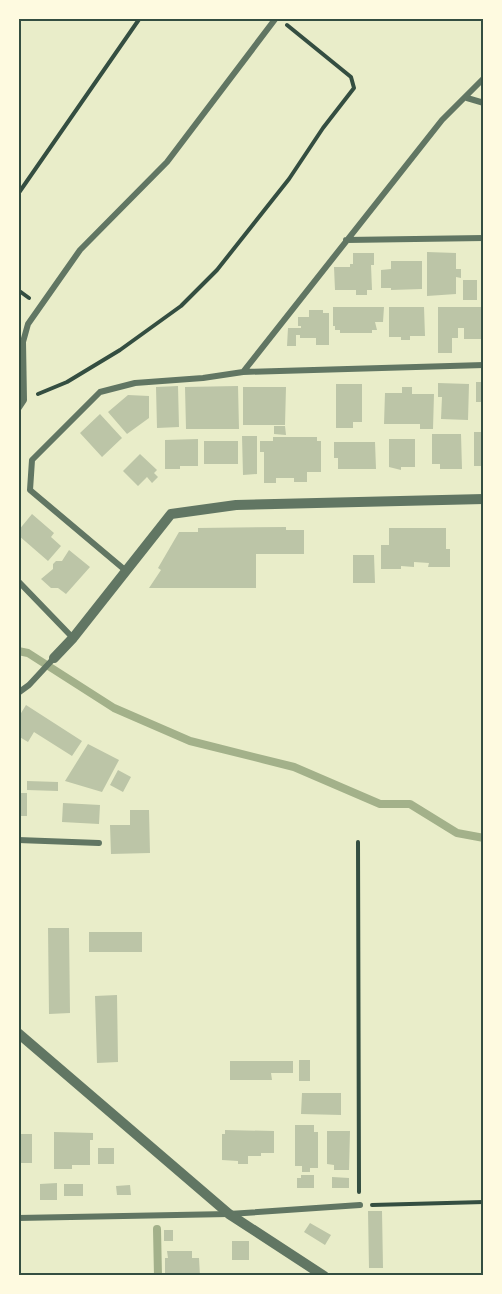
<svg xmlns="http://www.w3.org/2000/svg" width="502" height="1294" font-family="'Titillium Web',sans-serif">
  <style>
    .lines { fill: none; stroke-linecap: round; stroke-linejoin: round }
    .stream { stroke: #a3b18a; stroke-width: 8 }
    .building { fill: #bcc5a7 }
    .path { stroke: #344e41; stroke-width: 4 }
    .minor { stroke: #617663; stroke-width: 6 }
    .tertiary { stroke: #617663; stroke-width: 10 }
    .neatline { fill: none; stroke: #344e41; stroke-width: 2 }
  </style>
  <rect width="100%" height="100%" fill="#e9edc9"/>
  <g class="lines">
    <!-- stream -->
    <path class="stream" d="M18,651l10,2 86,55 76,33 104,26 86,37h30l47,29 27,5
      M157,1229l1,47"/>
  </g>
  <!-- building -->
  <path class="building" d="M427,252l29,1v16h5v9l-5,-1v17l-29,2z
    M353,253h21v12h-3l1,25h-5v5h-11v-5h-21l-1,-23h16v-3h3z
    M391,261h31v28l-31,1v-2h-10v-18l10,-1z
    M463,280h14v20h-14z
    M333,307h51l-1,15h-8l2,8h-5v3h-32v-3h-5v-4h-2z
    M389,307h35l1,29h-15v4h-9v-3h-12z
    M438,307h46v32h-20v-11h-6v10h-6v15h-14z
    M309,310h14v3h6v32h-13v-7h-16v-3h-4v11h-9l1,-18h13v-2h-3v-9h11z
    M476,382h8v20h-8z
    M438,383l31,1 -1,36 -27,-1 1,-22h-4z
    M336,384h26v38h-9v6h-17z
    M178,386l1,41 -22,1 -1,-41z
    M238,386l1,43h-53l-1,-42z
    M243,387h43l-1,38h-42z
    M402,387h10v7h22l-1,35h-13v-5h-36l1,-31h17z
    M128,395l21,1v22l-22,16 -19,-22z
    M100,414l22,24 -20,19 -22,-24z
    M274,426h11l1,9 -12,-1z
    M474,432h10v38h-3v-4h-7z
    M432,434h29l1,35h-22v-5h-8z
    M242,436h15v38l-14,1z
    M273,437h44v4h4v31h-14v10h-13v-4h-18v5h-12v-31h-4v-11h13z
    M198,439v27h-18v3h-15v-29z
    M389,439h26v28h-14v3l-12,-3z
    M204,441h34v23h-34z
    M334,442h41l1,27h-38v-11h-4z
    M140,454l17,16 -3,3 4,4 -6,6 -5,-6 -9,9 -15,-15z
    M32,514l22,19 -3,4 10,9 -13,15 -30,-26v-4z
    M286,527v3h18v24h-48v34h-107l12,-18 -3,-2 21,-36h19v-4z
    M389,528h57v21h4v18h-22l1,-4 -15,-1v5l-13,-1v3h-20v-24h8z
    M69,550l21,17 -24,27 -8,-6h-7l-10,-9 12,-10v-5l3,-3h6z
    M353,555h21l1,28h-22z
    M26,705l56,36 -10,15 -38,-24 -6,10 -10,-6v-18z
    M88,744l31,16 -17,32 -37,-11z
    M118,770l13,7 -8,15 -13,-7z
    M27,781l31,1v9l-31,-1z
    M18,793h9v23h-9z
    M63,803l37,2 -1,19 -37,-2z
    M130,810h19l1,43 -39,1 -1,-29h20z
    M48,928h21l1,85 -21,1z
    M89,932h53v20h-53z
    M117,995l1,67 -21,1 -2,-67z
    M299,1060h11v21h-11z
    M230,1061h63v12h-22l1,7h-42z
    M302,1093h39v22l-40,-1z
    M295,1125h19v7h4v36h-8v4h-8v-6h-7z
    M225,1130l49,1v22h-13v3h-13v8h-10v-3l-16,-1v-26h3z
    M327,1131h23l-1,39h-15v-5l-7,-1z
    M54,1132l39,1v7h-3v25h-18v4h-18z
    M18,1134h14v29h-14z
    M98,1148h16v16h-16z
    M301,1175h13v13h-17v-10h4z
    M332,1177l17,1v10h-17z
    M57,1183v17h-17v-16z
    M64,1184h19v12h-19z
    M130,1185l1,10h-14l-1,-9z
    M368,1211h14l1,57h-14z
    M310,1223l21,12 -6,10 -21,-13z
    M164,1230h9v11h-9z
    M232,1241h17v19h-17z
    M167,1251h25v7h7l1,18h-35v-18h3z"/>
  <g class="lines">
    <!-- path -->
    <path class="path" d="M18,194l122,-176
      M18,290l11,8
      M38,394l29,-12 53,-32 61,-44 36,-36 72,-91 34,-51 31,-40 -3,-11 -64,-52
      M358,842l1,350
      M372,1205l112,-3"/>
    <!-- minor -->
    <path class="minor" d="M467,98l17,5
      M346,240l138,-2
      M243,372l241,-7
      M18,409l6,-9 -1,-58 5,-18 52,-74 87,-88 109,-144
      M125,570l-95,-80 2,-30 68,-68 35,-9 68,-5 40,-6 199,-252 42,-42
      M18,581l55,57
      M18,693l11,-8 25,-27
      M18,840l81,3
      M18,1218l211,-4 131,-9"/>
    <!-- tertiary -->
    <path class="tertiary" d="M54,658l19,-20 98,-124 65,-9 248,-6
      M18,1033l211,181 95,62"/>
  </g>
  <!-- border -->
  <rect width="502" height="1294" fill="none" stroke="#fefae0" stroke-width="39"/>
  <rect x="20" y="20" width="462" height="1254" class="neatline"/>
</svg>
